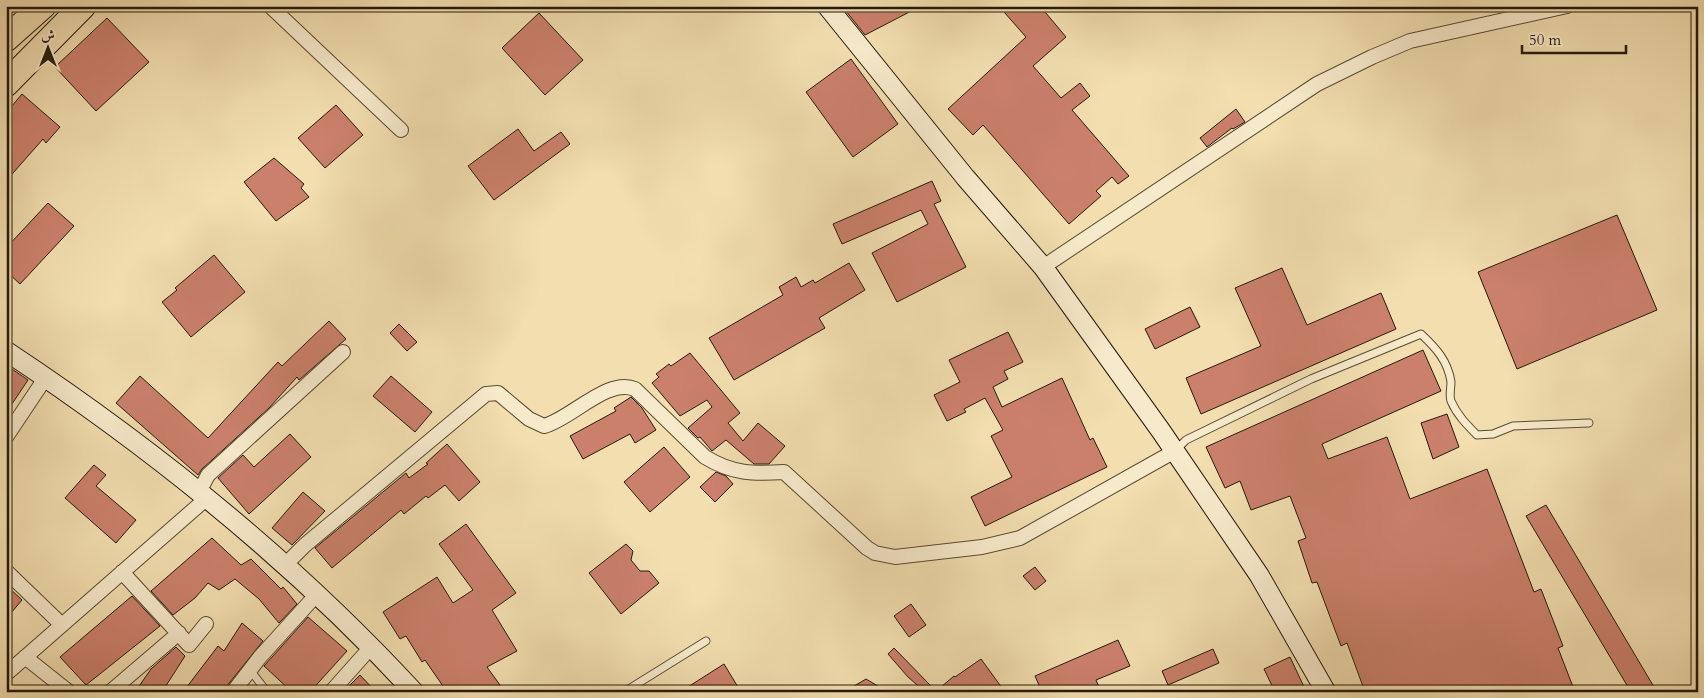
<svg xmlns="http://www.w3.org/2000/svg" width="1704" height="698" font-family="Cardo,Amiri,serif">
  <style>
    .building { fill: #cb806c; stroke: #251a0c }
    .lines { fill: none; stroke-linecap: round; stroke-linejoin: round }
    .lane-casing { stroke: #584b35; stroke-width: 9 }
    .street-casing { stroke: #584b35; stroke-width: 16 }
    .secondary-casing { stroke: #251a0c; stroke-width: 21 }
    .highway-casing { stroke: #251a0c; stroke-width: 27 }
    .lane { stroke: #f7eacb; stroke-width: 7 }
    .street { stroke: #f7eacb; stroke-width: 14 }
    .secondary { stroke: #f7eacb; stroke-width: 19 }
    .highway { stroke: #f2deaf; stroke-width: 25 }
  </style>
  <rect width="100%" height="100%" fill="#f2deaf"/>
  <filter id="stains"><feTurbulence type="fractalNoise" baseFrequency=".004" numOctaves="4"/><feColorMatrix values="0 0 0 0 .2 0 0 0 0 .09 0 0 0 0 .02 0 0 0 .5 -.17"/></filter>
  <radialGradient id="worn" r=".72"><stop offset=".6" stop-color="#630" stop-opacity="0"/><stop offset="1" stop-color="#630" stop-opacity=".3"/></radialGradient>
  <!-- building -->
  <path class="building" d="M842,6h79l-56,29z
    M1011,6h29l26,31 -33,29 28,32 19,-15 10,13 -18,14 57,66 -11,8 -6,-7 -16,14 5,5 -32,28 -86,-99 -10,10 -25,-26 78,-72 -22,-25z
    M539,13l44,47 -38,35 -43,-47z
    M107,18l42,44 -53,49 -41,-44z
    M851,59l47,65 -45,33 -47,-65z
    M22,94l38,33 -14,16 -3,-4 -37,42v-68z
    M336,105l27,30 -38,33 -27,-30z
    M1236,109l9,13 -12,7 -1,-1 -25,19 -7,-9z
    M518,129l16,22 27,-19 9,12 -76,56 -26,-34z
    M274,158l30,26 -3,4 8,9 -33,24 -32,-39z
    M932,181l9,20 -7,3 32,63 -69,35 -25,-49 56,-29 -7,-14 -79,34 -9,-20z
    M48,203l26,23 -54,58 -14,-13v-23z
    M1617,215l40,95 -140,59 -39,-97z
    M214,255l31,37 -54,45 -29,-35 15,-12 -2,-2z
    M849,263l16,27 -46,28 6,10 -91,52 -25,-42 74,-43 -4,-8 17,-10 5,10 12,-7 2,3z
    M1282,268l25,57 74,-32 15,36 -195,85 -15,-36 75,-32 -26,-58z
    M1190,307l10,20 -45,22 -10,-20z
    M329,321l17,18 -47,41 -2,-3 -28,31 -67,61 -4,6 -82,-72 24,-27 68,62 70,-76 4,4z
    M399,324l18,18 -10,9 -17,-18z
    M1008,332l15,30 -19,9 4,8 -15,8 9,20 60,-29 28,62 3,-2 14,29 -122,59 -14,-29 41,-20 -21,-41 12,-6 -18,-32 -21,11 2,3 -19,9 -13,-26 26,-13 -11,-22z
    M1423,350l18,41 -119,53 6,15 59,-22 23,62 77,-30 47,123 7,-3 22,57 -5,2 17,44h-210l-18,-49 -6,3 -24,-64 -5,1 -14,-42 8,-3 -16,-42 -39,14 -11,-29 -15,7 -19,-41z
    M690,353l50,60 -12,10 15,18 15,-18 27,23 -16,18h-15l-28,-24 -14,11 -12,-14 -2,1 -10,-10 24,-21 -5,-7 -27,16 -28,-33 7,-6 -3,-3 13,-10 2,2z
    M6,365l22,15 -22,33z
    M391,376l41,36 -17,20 -42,-36z
    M631,397l11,11 14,22 -21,13 -5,-9 -47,25 -13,-23 46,-25 -2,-3z
    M1447,414l12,33 -26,12 -12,-36z
    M290,434l21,23 -62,57 -31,-36 25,-23 11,12z
    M447,444l33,38 -21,19 -14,-16 -17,13 -2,-2 -22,18 -3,-4 -69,58 -17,-20 91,-75 3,5 19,-14 -2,-1z
    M664,447l26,30 -40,35 -26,-30z
    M94,465l12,10 -10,11 40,34 -20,23 -51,-45z
    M716,472l10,4 7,8 -18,18 -15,-15z
    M303,492l22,19 -33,34 -20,-17z
    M1546,505l111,187h-26l-105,-176z
    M466,524l50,69 -24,17 25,41 -30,16 18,25h-58l-22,-32 -3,2 -16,-26 -6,3 -17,-27 54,-35 16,26 20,-13 -34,-46z
    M212,538l29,27 10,-6 30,30 2,-2 14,17 -18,19 -20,-24 -24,-20 -16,11 -11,-7 -13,15 -22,17 -22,-24z
    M626,544l7,7 -2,9 9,11h9l10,12 -38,31 -32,-41z
    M1035,567l11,14 -11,9 -12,-14z
    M6,585l16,15 -16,19z
    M132,596l28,30 -74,59 -26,-28z
    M911,604l15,21 -17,12 -15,-21z
    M308,617l39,34 -37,41h-18l-28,-26z
    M242,623l21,18 -41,51h-39l35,-46 6,5z
    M1118,640l12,26 -34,14 5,12h-59l-7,-16z
    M176,647l9,9 -23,36h-27l16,-23z
    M894,648l37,38 -6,6 -17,-15 -20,-23z
    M1213,649l6,14 -51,22 -6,-14z
    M1290,657l15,32 -7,3h-23l-11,-23z
    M981,659l24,33h-70l19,-16 1,1z
    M724,664l17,28h-61z
    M360,675l16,17h-33z
    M866,679l22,13h-44z"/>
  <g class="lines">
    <defs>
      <path id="lane" d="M1175,451l11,-11 125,-61 110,-45c15,14 27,27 30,48 0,6 -2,14 0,19 6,14 16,24 26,34l16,-1 20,-8 76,-3
        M250,670l17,22
        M624,692l82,-51"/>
      <path id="street" d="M270,6l131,124
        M1043,267l274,-183 55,-27 38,-16 157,-35
        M6,437l40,-60
        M199,492l9,-17 135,-123
        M285,565l20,-20 181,-151 12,-1 31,26 15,7c27,-7 64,-49 91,-37l70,68c28,17 48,17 79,15l83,76 8,5 20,4 87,-10 38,-9 155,-87
        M6,571l56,54
        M122,572l67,73 17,-21
        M25,657l44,35
        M6,674l201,-176
        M110,692l69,-59
        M233,692l27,-35 58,-64
        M331,692l41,-46"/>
      <path id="secondary" d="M827,6l138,171 78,90 118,164 98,144 67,117
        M6,351c148,98 288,211 408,341"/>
      <path id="highway" d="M6,39l37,-33
        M6,84l77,-78"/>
    </defs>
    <!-- lane casing -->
    <use href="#lane" class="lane-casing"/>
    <!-- street casing -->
    <use href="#street" class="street-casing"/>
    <!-- secondary casing -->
    <use href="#secondary" class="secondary-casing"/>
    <!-- highway casing -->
    <use href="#highway" class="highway-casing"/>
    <!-- lane -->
    <use href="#lane" class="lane"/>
    <!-- street -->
    <use href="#street" class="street"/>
    <!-- secondary -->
    <use href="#secondary" class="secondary"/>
    <!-- highway -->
    <use href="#highway" class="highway"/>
  </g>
  <!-- margin -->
  <rect width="1704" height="698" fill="none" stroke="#f2deaf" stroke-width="25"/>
  <rect x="8" y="8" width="1689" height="683" fill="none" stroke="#251a0c" stroke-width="2.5"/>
  <rect x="12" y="12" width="1679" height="673" fill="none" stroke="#251a0c"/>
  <!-- north arrow -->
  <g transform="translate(48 48)" stroke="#f7eacb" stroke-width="4" paint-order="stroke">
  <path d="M0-4L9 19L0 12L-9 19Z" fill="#251a0c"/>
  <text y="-8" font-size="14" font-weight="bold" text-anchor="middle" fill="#251a0c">ش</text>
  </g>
  <!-- scale -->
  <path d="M1522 45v8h104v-8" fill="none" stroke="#251a0c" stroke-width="2.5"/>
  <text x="1529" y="45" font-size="15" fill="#251a0c" stroke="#f7eacb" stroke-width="4" paint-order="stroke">50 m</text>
  <rect width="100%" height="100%" filter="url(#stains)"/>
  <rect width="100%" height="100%" fill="url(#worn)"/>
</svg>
